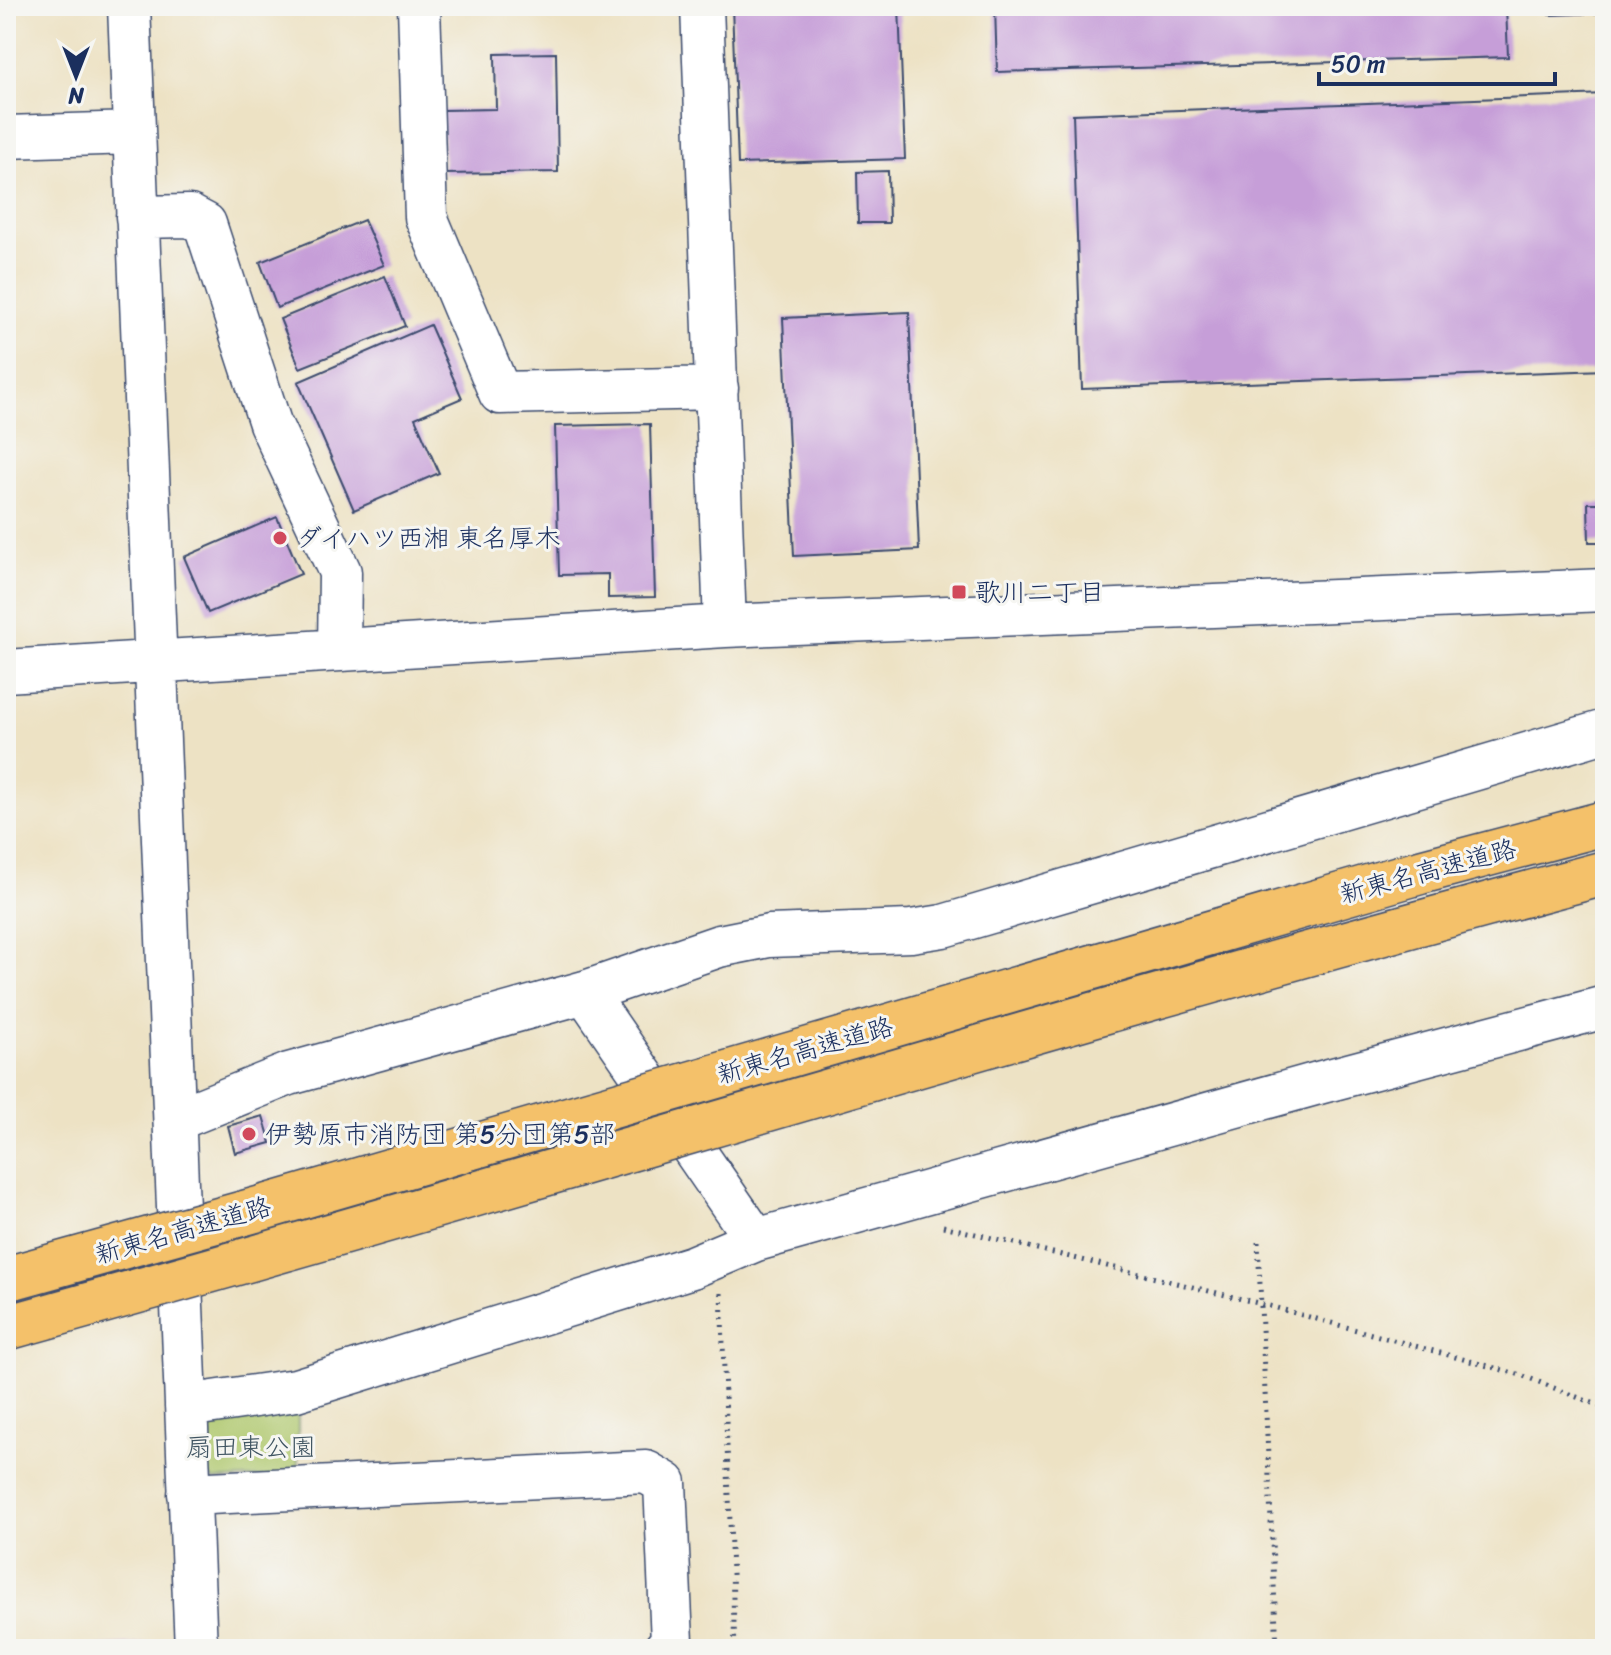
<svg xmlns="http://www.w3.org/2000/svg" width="1611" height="1655" font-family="Sriracha,'Klee One',sans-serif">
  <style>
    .green { fill: #aec76c; stroke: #647b65; stroke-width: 2 }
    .building { fill: #c69ed8 }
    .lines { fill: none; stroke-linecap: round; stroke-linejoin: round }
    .minor-casing { stroke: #3a4a6d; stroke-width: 45 }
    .path { stroke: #3a4a6d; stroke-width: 5; stroke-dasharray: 2 6; stroke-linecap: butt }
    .minor { stroke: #fff; stroke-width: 42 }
    .highway-bridge-casing { stroke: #3a4a6d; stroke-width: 47; stroke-linecap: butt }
    .highway-bridge { stroke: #f4c16a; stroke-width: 44 }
    .poi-dot { fill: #d1495b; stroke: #f6f6f2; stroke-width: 3 }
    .labels { text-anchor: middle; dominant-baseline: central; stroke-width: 6; stroke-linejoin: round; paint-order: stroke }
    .poi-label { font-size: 26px; fill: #1b2f5e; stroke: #f6f6f2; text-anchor: start }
    .street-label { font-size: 26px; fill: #1b2f5e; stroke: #f6f6f2 }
    .park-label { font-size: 26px; fill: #405562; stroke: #f6f6f2 }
  </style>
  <rect width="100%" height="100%" fill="#f6f6f2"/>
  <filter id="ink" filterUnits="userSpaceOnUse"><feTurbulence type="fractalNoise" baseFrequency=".0125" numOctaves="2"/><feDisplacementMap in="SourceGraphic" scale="16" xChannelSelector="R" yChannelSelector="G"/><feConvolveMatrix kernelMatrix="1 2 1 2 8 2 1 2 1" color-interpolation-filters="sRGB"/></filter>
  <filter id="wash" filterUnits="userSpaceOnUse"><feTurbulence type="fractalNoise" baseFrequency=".006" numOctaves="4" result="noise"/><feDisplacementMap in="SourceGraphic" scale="32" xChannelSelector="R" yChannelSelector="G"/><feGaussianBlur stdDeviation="1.8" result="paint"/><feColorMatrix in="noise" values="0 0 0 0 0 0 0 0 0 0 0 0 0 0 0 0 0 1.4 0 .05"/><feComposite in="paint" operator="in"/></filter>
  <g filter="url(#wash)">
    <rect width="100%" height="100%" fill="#ede2c4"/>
    <!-- green -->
    <path class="green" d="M298,1414v61l-85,5 -9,-9v-44l33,-11z"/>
    <g id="blocks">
      <!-- building -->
      <path class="building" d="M732,6h167l6,153 -167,5z
        M995,6h511l2,51 -511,15z
        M1548,6h57v7l-56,2z
        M556,53l2,119 -114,2 -1,-64 53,-1 -1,-55z
        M1605,94v276l-523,19 -9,-275z
        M888,171l1,52h-31l-1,-51z
        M364,220l20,45 -107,43 -17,-46z
        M385,276l20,50 -105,42 -20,-49z
        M909,312l10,238 -125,6 -11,-238z
        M430,325l32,73 -47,20 24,55 -85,37 -56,-128z
        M650,424l5,173 -47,1v-24l-49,1 -4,-149z
        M1588,503h17v39h-16z
        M277,517l24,57 -93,39 -24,-56z
        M263,1116l8,27 -36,10 -7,-27z
        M167,1642v7h-84v-2z"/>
    </g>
  </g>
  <g filter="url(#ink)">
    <use href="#blocks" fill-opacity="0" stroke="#3a4a6d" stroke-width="2"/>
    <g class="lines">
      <defs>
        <path id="minor" d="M129,6l67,1643
          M419,6l7,211 74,176 217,-5
          M702,6l23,620
          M6,137l128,-4
          M137,217l53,-1 15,8 65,199 70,149 -1,78
          M6,671l719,-45 880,-36
          M585,992l171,248
          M175,1120l114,-46 296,-82 134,-46 50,-10 142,-5 32,-5 662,-195
          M186,1406l110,-16 396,-123 64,-27 566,-158 283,-75
          M189,1494l457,-22 19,11 7,159 -7,7"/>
      </defs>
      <!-- minor casing -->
      <use href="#minor" class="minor-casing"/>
      <!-- path -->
      <path class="path" d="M943,1226l319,78 259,71 84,33
        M1258,1242l19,407
        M721,1293l14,356"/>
      <!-- minor -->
      <use href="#minor" class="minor"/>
      <defs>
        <path id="highway-bridge" d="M6,1279l249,-69 1165,-338 185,-49
          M6,1328c534,-148 1063,-313 1599,-455"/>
      </defs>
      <!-- highway-bridge casing -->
      <use href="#highway-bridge" class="highway-bridge-casing"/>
      <!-- highway-bridge -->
      <use href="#highway-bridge" class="highway-bridge"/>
    </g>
  </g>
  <!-- markers -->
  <g class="poi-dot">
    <circle cx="280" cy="538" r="8"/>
    <rect x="951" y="584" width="16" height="16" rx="4"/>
    <circle cx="249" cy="1134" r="8"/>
  </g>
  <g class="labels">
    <!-- poi labels -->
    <g class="poi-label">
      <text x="296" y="538">ダイハツ西湘 東名厚木</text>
      <text x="975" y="592">歌川二丁目</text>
      <text x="265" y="1134">伊勢原市消防団 第5分団第5部</text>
    </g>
    <!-- street labels -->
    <g class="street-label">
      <text transform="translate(1428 871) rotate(-15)">新東名高速道路</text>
      <text transform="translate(805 1050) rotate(-16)">新東名高速道路</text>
      <text transform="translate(183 1230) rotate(-16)">新東名高速道路</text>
    </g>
    <!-- park labels -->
    <g class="park-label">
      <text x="251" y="1447">扇田東公園</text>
    </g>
  </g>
  <!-- margin -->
  <rect width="1611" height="1655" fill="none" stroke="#f6f6f2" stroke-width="32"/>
  <!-- north arrow -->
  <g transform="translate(76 76) rotate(180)" stroke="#f6f6f2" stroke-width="6" paint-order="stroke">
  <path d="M0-6L14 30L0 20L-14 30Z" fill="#1b2f5e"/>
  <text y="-12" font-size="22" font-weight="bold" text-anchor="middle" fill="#1b2f5e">N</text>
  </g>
  <!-- scale -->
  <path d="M1319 72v12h236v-12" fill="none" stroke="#1b2f5e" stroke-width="4"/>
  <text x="1331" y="72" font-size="24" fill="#1b2f5e" stroke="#f6f6f2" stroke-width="6" paint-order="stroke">50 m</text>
</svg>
